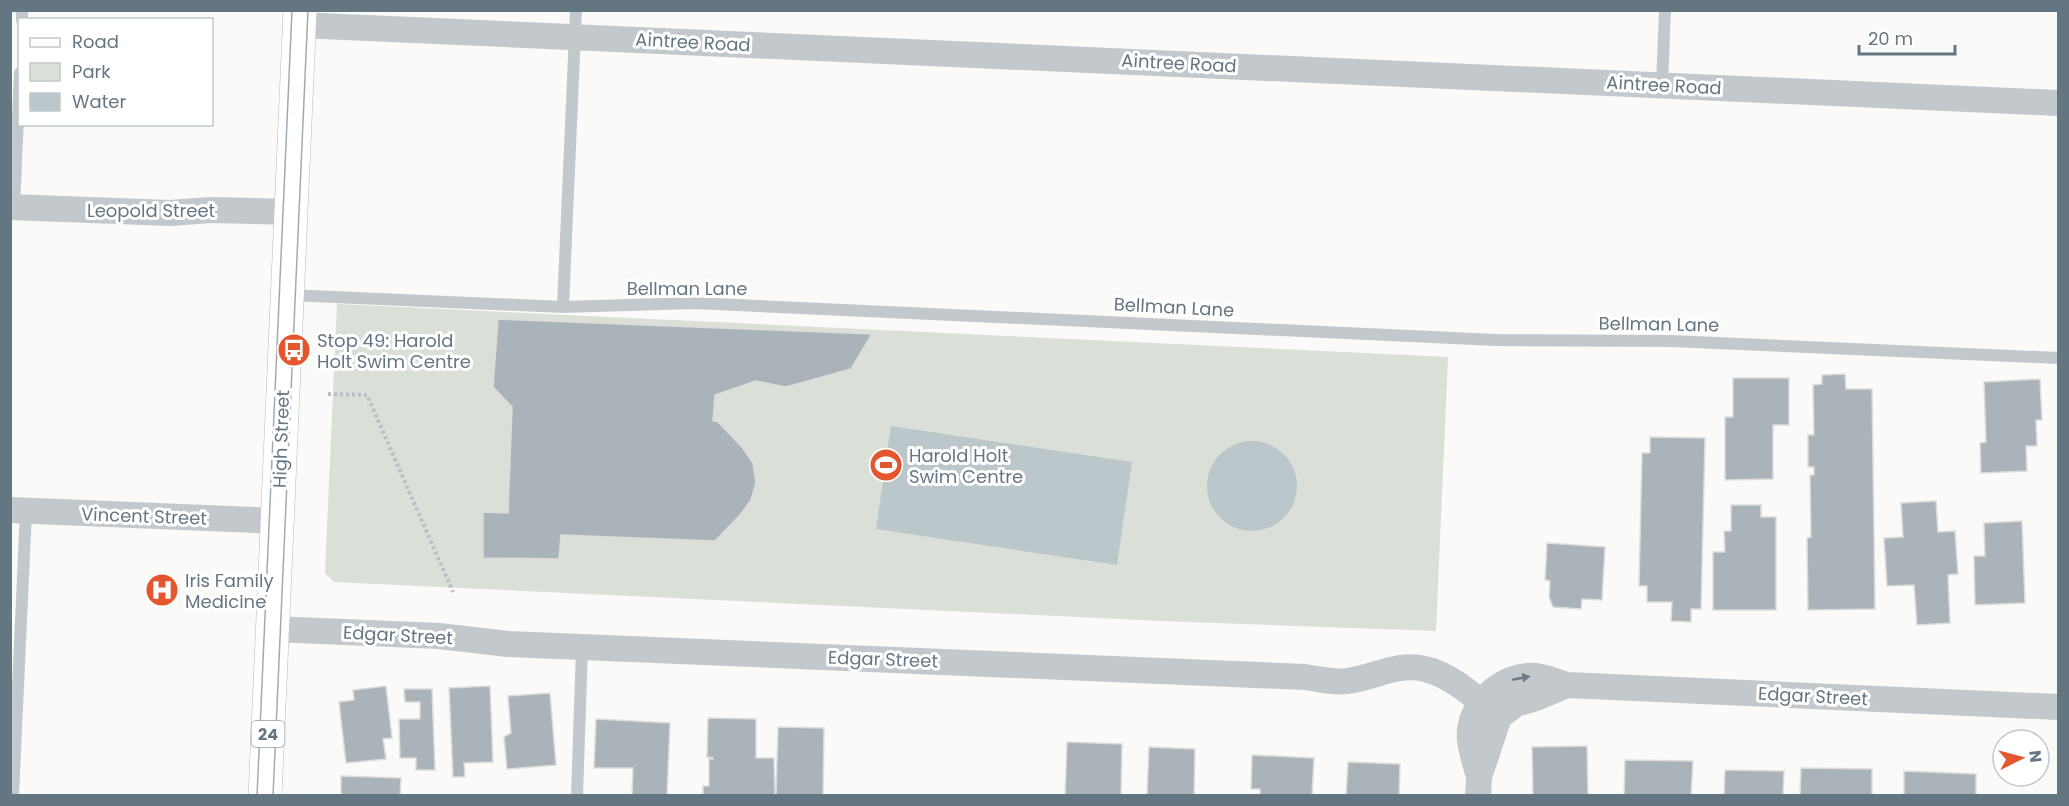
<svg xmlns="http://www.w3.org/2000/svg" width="2069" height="806" font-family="Poppins,sans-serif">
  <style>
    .green { fill: #dadfd7 }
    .water { fill: #bbc7cb }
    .building { fill: #aab3b9; stroke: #dcdcda; stroke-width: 1.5 }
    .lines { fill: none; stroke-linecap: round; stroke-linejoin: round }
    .primary-casing { stroke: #b5babe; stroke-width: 34 }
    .path { stroke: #bbbfc2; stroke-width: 4; stroke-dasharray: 3 3; stroke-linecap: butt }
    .service { stroke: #c3c8cc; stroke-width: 12 }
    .minor { stroke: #c3c8cc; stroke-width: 26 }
    .primary { stroke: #fff; stroke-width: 33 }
    .tram { stroke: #a2aab0; stroke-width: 1.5 }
    .oneway { fill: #6a7a87 }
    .labels { text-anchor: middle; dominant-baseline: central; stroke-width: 6; stroke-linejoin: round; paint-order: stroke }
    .shield { fill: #fff; stroke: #939fa8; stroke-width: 1.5 }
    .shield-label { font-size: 16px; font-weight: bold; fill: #657683 }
    .street-label { font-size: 18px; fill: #657683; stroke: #fff }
    .poi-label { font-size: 18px; fill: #657683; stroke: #fff; text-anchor: start }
  </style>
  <rect width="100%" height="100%" fill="#fafaf8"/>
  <!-- green -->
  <path class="green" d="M337,304l1111,53 -12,274 -274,-10 -828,-39 -9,-9z"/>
  <!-- water -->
  <path class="water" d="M891,426l241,36 -15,103 -241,-36z
    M1207 486a45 45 0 1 1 90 0a45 45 0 1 1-90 0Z"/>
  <!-- building -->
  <path class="building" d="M498,319l374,15 -21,35 -65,18 -30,-6 -41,14 -2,26h4l25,26 11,16 3,20 -5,17 -11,15 -25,26 -154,-6 -2,24 -76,-1v-46l25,1 4,-106 -19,-20z
    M1845,374l1,15h26l3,220 -67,1 -1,-72 4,-1 -1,-62h4v-8h-6v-32h6l-1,-50 9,-1v-9z
    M1733,378h56v47h-16v54l-48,1v-63h8z
    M2040,379l2,41h-6l1,26h-11l1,25 -46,2 -1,-30 6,-1 -2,-60z
    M1650,437l55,1 -4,171h-10v13l-20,-1 1,-19h-25v-16h-8l3,-133h8z
    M1936,501l2,31 17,-1 3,43 -10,1 2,48 -33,2 -3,-40 -27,1 -3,-48 19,-1 -2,-34z
    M1731,505h30v12h15v93h-63v-58h12l-1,-21h7z
    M2022,521l3,82 -50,2 -1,-49h11l-1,-33z
    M1547,543l58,4 -3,53 -20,-1 -1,10 -28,-2 -4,-10 1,-16 -5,-1z
    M386,686l6,52 -9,1 3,20 -40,4 -7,-61 15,-2 -1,-10z
    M490,686l3,76 -29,1 1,14h-12l-4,-89z
    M404,689h28l3,81h-19v-12h-16l-1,-39h21v-17h-15z
    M550,693l6,72 -49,4 -3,-32 7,-4 -3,-37z
    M708,718l48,1v39h18l1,38h-72v-10h6v-27h4v-1l-6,-1z
    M596,719l74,4 -3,73h-35l1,-28h-39z
    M778,727l46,1 -1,68h-47z
    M1067,742l55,2 -1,52h-56z
    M1587,746l1,50h-55l-1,-49z
    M1149,747l46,2 -1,47h-47z
    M1252,755l62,3 -2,38h-52v-7h-9z
    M1625,760l68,1 -2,35h-67z
    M1348,762l52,2 -1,32h-53z
    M1801,768l71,1v27h-72z
    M1725,770l59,1 -1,25h-59z
    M1904,771l72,3v22h-72z
    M341,776l60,2 -1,18h-59z"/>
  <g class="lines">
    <defs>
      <path id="primary" d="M265,796l35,-786"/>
    </defs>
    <!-- primary casing -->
    <use href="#primary" class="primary-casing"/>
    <!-- path -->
    <path class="path" d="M328,394l39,1 86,197"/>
    <!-- service -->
    <path class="service" d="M22,20v-10
      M1662,85l3,-75
      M14,207l6,-134
      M288,295l275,12 131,-4 802,37 174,1 388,17
      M563,307l13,-297
      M13,796l13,-285
      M577,796l5,-148"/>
    <!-- minor -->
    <path class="minor" d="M299,25l1759,78
      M10,207l160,6 41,-3 81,2
      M10,510l268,11
      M273,629l166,7 69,8 797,33c14,2 28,6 42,4 27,-3 50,-19 78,-12 27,6 53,31 74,48
      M1479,777c-3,-12 -8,-25 -9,-37 -4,-33 32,-67 65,-64 10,1 22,6 32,9l491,22
      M1478,796l1,-19 20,-60 17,-13 20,-6 31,-13"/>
    <!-- primary -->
    <use href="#primary" class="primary"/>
    <!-- tram -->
    <path class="tram" d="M257,796l35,-786
      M273,796l35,-786"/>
  </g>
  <!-- one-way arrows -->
  <defs><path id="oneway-solid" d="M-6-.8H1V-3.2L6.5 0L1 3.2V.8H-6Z" transform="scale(1.5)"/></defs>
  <use class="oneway" href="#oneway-solid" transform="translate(1521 678) rotate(-11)"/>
  <!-- icons -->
  <defs>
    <symbol id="bus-disc" viewBox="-11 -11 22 22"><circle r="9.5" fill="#e4572e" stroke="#fff"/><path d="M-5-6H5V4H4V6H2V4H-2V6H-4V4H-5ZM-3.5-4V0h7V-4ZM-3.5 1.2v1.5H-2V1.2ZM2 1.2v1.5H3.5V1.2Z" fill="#fff"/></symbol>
    <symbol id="stadium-disc" viewBox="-11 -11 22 22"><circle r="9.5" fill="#e4572e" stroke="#fff"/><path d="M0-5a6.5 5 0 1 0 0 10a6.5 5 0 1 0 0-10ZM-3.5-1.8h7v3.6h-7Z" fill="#fff"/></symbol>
    <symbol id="hospital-disc" viewBox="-11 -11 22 22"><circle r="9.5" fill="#e4572e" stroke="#fff"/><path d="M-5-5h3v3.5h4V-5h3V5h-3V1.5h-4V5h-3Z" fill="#fff"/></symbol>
  </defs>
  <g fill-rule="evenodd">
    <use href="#bus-disc" x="275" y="331" width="38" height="38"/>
    <use href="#stadium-disc" x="867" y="446" width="38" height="38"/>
    <use href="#hospital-disc" x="143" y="571" width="38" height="38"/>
  </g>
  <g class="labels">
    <!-- shield labels -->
    <rect class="shield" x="251.5" y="721" width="33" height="26" rx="4.5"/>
    <g class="shield-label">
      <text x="268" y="734">24</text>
    </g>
    <!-- street labels -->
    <g class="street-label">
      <text transform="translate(693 42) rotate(3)">Aintree Road</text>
      <text transform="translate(1179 63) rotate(3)">Aintree Road</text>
      <text transform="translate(1664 85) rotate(3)">Aintree Road</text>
      <text x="151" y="210">Leopold Street</text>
      <text x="687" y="288">Bellman Lane</text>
      <text transform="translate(1174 307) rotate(3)">Bellman Lane</text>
      <text transform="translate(1659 324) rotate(1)">Bellman Lane</text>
      <text transform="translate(281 439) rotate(-88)">High Street</text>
      <text transform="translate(144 516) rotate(2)">Vincent Street</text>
      <text transform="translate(398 635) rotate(3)">Edgar Street</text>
      <text transform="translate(883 659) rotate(2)">Edgar Street</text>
      <text transform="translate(1813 696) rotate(3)">Edgar Street</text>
    </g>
    <!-- poi labels -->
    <g class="poi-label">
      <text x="317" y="340">Stop 49: Harold<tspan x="317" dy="21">Holt Swim Centre</tspan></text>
      <text x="909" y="455">Harold Holt<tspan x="909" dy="21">Swim Centre</tspan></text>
      <text x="185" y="580">Iris Family<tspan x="185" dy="21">Medicine</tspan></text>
    </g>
  </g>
  <!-- border -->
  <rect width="2069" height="806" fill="none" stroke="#657683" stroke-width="24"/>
  <!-- legend -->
  <rect x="18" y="18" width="195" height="108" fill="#ffffff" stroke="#c1c8cd" stroke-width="1.5"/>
  <rect x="30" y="38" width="30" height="9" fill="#ffffff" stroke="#c1c8cd" stroke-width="1.5"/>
  <text x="72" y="48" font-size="18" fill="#657683">Road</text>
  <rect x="30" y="63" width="30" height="18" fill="#dadfd7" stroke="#c1c8cd" stroke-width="1.5"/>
  <text x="72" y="78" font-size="18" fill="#657683">Park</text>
  <rect x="30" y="93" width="30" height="18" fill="#bbc7cb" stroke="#c1c8cd" stroke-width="1.5"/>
  <text x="72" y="108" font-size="18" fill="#657683">Water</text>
  <!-- north arrow -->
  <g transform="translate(2021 758) rotate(84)"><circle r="28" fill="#ffffff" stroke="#c1c8cd" stroke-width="1.5"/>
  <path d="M0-4.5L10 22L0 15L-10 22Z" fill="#e4572e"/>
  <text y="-9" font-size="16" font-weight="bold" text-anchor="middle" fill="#657683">N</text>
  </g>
  <!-- scale -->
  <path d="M1859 45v9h96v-9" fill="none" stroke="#657683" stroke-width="3"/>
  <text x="1868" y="45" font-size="18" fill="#657683" stroke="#ffffff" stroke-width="4.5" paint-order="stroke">20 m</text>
</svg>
